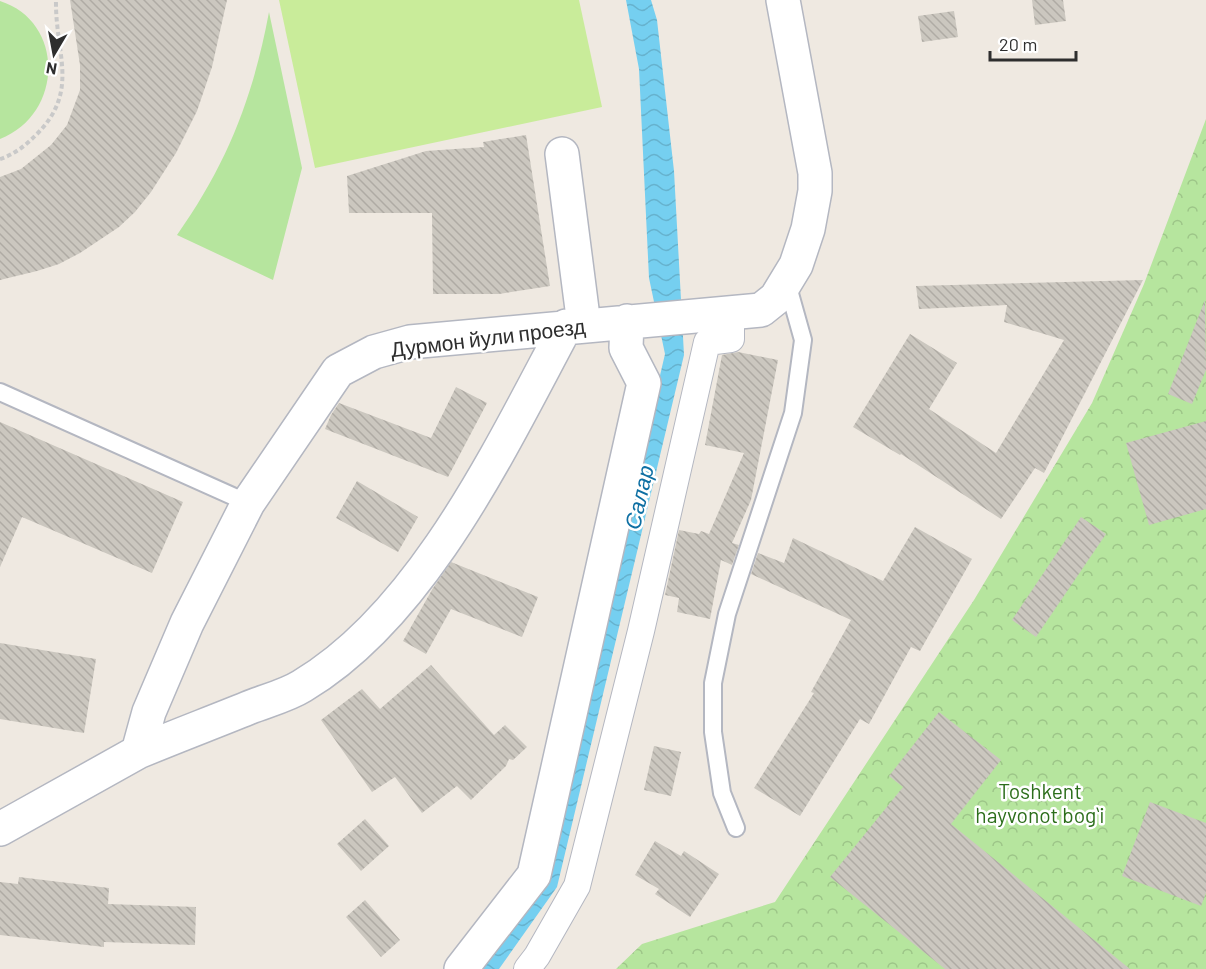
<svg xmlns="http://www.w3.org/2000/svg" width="1206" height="969" font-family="Barlow,sans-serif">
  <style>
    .grass { fill: #b6e59e }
    .forest { fill: url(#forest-crowns) }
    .pitch { fill: #c9ec9a }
    .water { fill: url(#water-waves) }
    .building { fill: url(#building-back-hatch) }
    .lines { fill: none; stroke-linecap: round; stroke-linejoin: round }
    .service-casing { stroke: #b4b7c1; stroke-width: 20 }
    .pedestrian-casing { stroke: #b4b7c1; stroke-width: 28 }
    .minor-casing { stroke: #b4b7c1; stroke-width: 36 }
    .path { stroke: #c9c9c9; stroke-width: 4; stroke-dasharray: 4.5 3; stroke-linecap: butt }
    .service { stroke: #fff; stroke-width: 16 }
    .pedestrian { stroke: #fff; stroke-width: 26 }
    .minor { stroke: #fff; stroke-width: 33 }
    .labels { text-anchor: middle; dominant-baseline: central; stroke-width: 5; stroke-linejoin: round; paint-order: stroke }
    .street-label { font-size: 21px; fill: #2e2e2e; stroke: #fff }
    .park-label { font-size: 21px; fill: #2c6e1b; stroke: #fff }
    .water-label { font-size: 22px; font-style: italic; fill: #0d6fa3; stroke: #fff }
  </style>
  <defs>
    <pattern id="forest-crowns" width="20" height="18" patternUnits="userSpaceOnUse" patternTransform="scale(1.5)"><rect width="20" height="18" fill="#b6e59e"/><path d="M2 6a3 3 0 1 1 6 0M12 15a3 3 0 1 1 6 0" fill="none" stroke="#9dc588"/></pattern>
    <pattern id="water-waves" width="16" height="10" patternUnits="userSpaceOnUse" patternTransform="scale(1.5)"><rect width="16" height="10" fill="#75cff0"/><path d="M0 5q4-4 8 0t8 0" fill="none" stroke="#66b2ce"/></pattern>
    <pattern id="building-back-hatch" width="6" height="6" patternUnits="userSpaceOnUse" patternTransform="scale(1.5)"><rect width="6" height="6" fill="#cbc7bf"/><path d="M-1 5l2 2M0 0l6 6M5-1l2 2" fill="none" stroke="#afaba4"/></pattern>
  </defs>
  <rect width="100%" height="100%" fill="#efe9e1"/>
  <!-- grass -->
  <path class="grass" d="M0,1c66,21 63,114 0,138z
    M269,12l33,156 -29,112 -96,-45c50,-71 76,-137 92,-223z"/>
  <!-- forest -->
  <path class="forest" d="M1206,119v850h-590l26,-25 133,-42 199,-302 118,-197 52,-119z"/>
  <!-- pitch -->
  <path class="pitch" d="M279,0h300l23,107 -287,61z"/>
  <!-- water -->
  <path class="water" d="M626,0h25l6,20 17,151 10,184 -127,532 -58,82h-23l67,-90 122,-525 -16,-76 -10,-209z"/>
  <!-- building -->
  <path class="building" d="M70,0h157l-15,67 -15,44 -21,42 -25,39 -16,20 -16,15 -39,26 -21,11 -22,7 -37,9v-103l21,-8 30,-24 16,-20 13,-35v-25z
    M1032,0h31l3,21 -31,4z
    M954,11l4,26 -36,5 -4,-26z
    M526,135l24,151 -51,8h-66l-1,-81h-83l-2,-37 79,-25 58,-4 -1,-5z
    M1143,280l-99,193 -9,-5 -34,51 -100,-65 -1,1 -47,-28 57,-93 47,29 -28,46 67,44 68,-113 -60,-18 3,-17 -88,4 -3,-23z
    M1205,300l1,70 -14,34 -24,-10z
    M738,352l40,8 -27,140 -19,43 7,2 -7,20 -11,-5 -11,59 -33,-7 2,-14 -14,-3 14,-65 20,4 2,-3 8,3 35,-81 -39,-8 17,-90z
    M456,387l31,16 -39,74 -123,-48 6,-14 8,-12 92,35z
    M1206,421v88l-57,16 -23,-82z
    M0,422l183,80 -31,71 -130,-56 -22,50z
    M357,481l61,36 -20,35 -62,-34z
    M1081,517l25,17 -70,103 -24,-17z
    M915,527l57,32 -52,92 -9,-4 -42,77 -9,-5 -60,97 -46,-28 60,-95 -3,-1 40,-72 -100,-46 7,-21 26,10 9,-25 90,43z
    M451,562l87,35 -16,40 -71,-28 -25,45 -23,-13 30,-53z
    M0,643l96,16 -12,74 -84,-14z
    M431,665l63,70 11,-10 22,22 -14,13 -4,-1 -3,7 -35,34 -14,-14 -35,27 -27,-36 -23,15 -51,-72 41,-31 18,20z
    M939,712l62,48 -50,64 179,145h-185l-115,-92 73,-90 -14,-11z
    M654,746l27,6 -10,44 -27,-6z
    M1150,802l56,21v70l-5,13 -79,-30z
    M365,819l24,27 -28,25 -24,-27z
    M655,841l26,15 3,-5 35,23 -29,43 -35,-23 4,-5 -24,-14z
    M19,877l90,11 -1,16 88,3 -1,38 -91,-3v5l-104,-12v-53l18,2z
    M365,900l35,40 -19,17 -35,-40z"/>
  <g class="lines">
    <defs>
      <path id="service" d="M0,392l248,111
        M736,828l-14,-35 -9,-61v-49l14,-69 66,-201 10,-73 -16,-57"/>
      <path id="pedestrian" d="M527,969l10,-13 40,-70 64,-255 66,-289 24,-3v-26"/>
      <path id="minor" d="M562,154l22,171
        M138,752c36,-15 73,-29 110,-44 17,-7 38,-12 54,-22 121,-72 199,-239 264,-360
        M0,829l138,-77 11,-40 38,-89 61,-120 90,-132 36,-19 36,-10 351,-32 15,-12 20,-33 12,-36 7,-38v-18l-32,-173
        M461,969l73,-94 110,-492 -18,-35 1,-27"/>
    </defs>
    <!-- service casing -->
    <use href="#service" class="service-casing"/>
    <!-- pedestrian casing -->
    <use href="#pedestrian" class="pedestrian-casing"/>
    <!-- minor casing -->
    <use href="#minor" class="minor-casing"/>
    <!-- path -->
    <path class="path" d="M0,159c13,-4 25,-13 35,-23 46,-45 20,-81 21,-136"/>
    <!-- service -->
    <use href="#service" class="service"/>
    <!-- pedestrian -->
    <use href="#pedestrian" class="pedestrian"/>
    <!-- minor -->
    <use href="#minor" class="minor"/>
  </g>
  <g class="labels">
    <!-- street labels -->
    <g class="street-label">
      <text transform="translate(488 337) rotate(-7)">Дурмон йули проезд</text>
    </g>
    <!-- park labels -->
    <g class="park-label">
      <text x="1040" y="790">Toshkent<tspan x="1040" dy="24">hayvonot bogʻi</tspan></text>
    </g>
    <!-- water labels -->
    <g class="water-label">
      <text transform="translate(638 497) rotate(-77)">Салар</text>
    </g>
  </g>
  <!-- north arrow -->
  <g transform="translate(54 54) rotate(190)" stroke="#ffffff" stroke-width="4.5" paint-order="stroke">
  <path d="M0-4.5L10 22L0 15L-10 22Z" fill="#2e2e2e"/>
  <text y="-9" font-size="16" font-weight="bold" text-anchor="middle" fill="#2e2e2e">N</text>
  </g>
  <!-- scale -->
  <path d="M990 51v9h86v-9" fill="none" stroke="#2e2e2e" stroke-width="3"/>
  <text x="999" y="51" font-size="18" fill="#2e2e2e" stroke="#ffffff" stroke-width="4.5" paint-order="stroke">20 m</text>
</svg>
